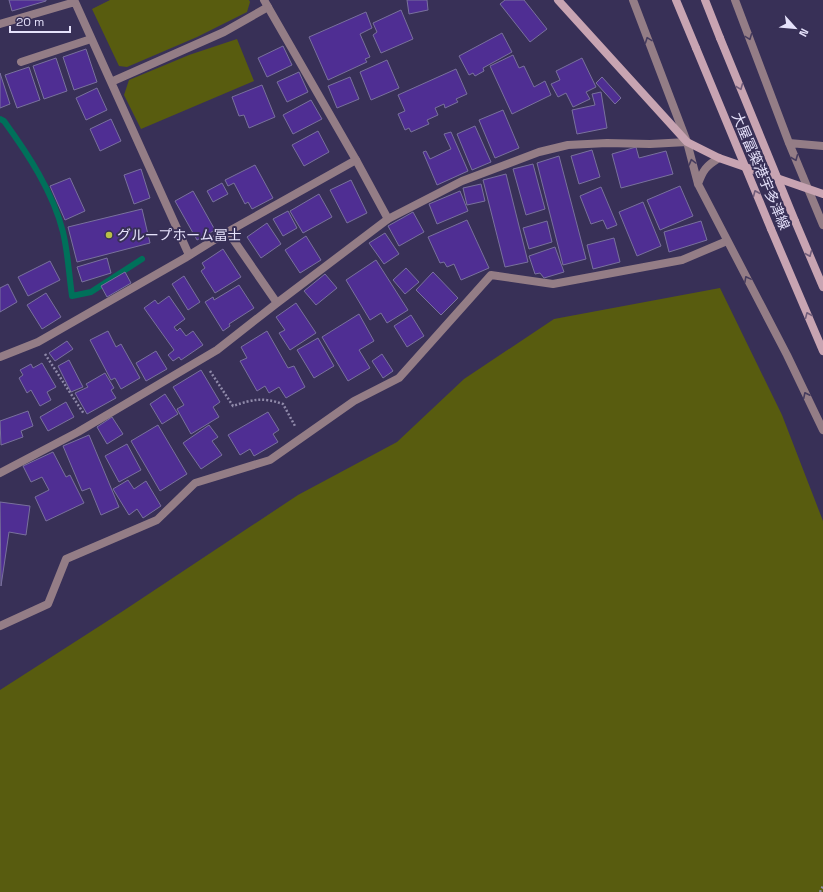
<svg xmlns="http://www.w3.org/2000/svg" width="823" height="892" font-family="'Space Grotesk','Noto Sans JP',sans-serif">
  <style>
    .green { fill: #585c0f }
    .lines { fill: none; stroke-linecap: round; stroke-linejoin: round }
    .stream { stroke: #00705a; stroke-width: 6 }
    .building { fill: #4f2e93; stroke: #79719d }
    .path { stroke: #908aaa; stroke-width: 2.5; stroke-dasharray: 2 2; stroke-linecap: butt }
    .lane { stroke: #947d86; stroke-width: 8 }
    .street { stroke: #947d86; stroke-width: 8 }
    .secondary { stroke: #c8a4b2; stroke-width: 8 }
    .secondary-bridge { stroke: #c8a4b2; stroke-width: 8 }
    .oneway { stroke: #463c5e }
    .oneway2 { stroke: #725e7b }
    .poi-dot { fill: #b9c046; stroke: #383057; stroke-width: 1.5 }
    .labels { text-anchor: middle; dominant-baseline: central; stroke-width: 4; stroke-linejoin: round; paint-order: stroke }
    .street-label { font-size: 14px; fill: #e6e2fb; stroke: #383057 }
    .poi-label { font-size: 14px; fill: #e6e2fb; stroke: #383057; text-anchor: start }
  </style>
  <rect width="100%" height="100%" fill="#383057"/>
  <!-- green -->
  <path class="green" d="M110,0h139l1,2 -3,10 -50,25 -70,30 -8,-1 -27,-57z
    M237,39l17,42 -113,48 -17,-34 5,-15 60,-25z
    M720,288l62,127 41,106v371h-823v-202l123,-79 175,-116 99,-53 67,-63 90,-60z"/>
  <g class="lines">
    <!-- stream -->
    <path class="stream" d="M0,119l4,2c24,33 49,71 59,111 5,21 6,43 9,64l19,-4 51,-33"/>
  </g>
  <!-- building -->
  <path class="building" d="M9,0h37v1l-34,10z
    M407,0h20l1,10 -19,4z
    M505,0h19l23,29 -17,13 -30,-38z
    M401,10l12,29 -32,14 -8,-18 4,-3 -4,-9z
    M366,12l6,16 -12,6 10,23 -5,2 2,3 -39,18 -19,-43z
    M502,33l10,19 -29,16 1,3 -9,5 -2,-3 -4,2 -10,-19z
    M283,46l9,19 -25,12 -9,-19z
    M86,49l11,33 -23,8 -11,-33z
    M513,55l6,13 5,-2 10,21 11,-6 6,14 -39,19 -22,-48z
    M56,58l11,33 -23,8 -11,-33z
    M582,58l14,29 -10,5 4,7 -17,8 -7,-14 -8,4 -7,-13 9,-4 -4,-9z
    M387,60l12,28 -28,12 -11,-28z
    M29,67l11,33 -23,8 -12,-33z
    M456,69l11,25 -11,5 2,3 -13,6 -1,-4 -9,4 3,7 -11,5 2,4 -18,8 -2,-4 -4,2 -7,-16 7,-3 -7,-16z
    M299,72l9,20 -21,10 -10,-20z
    M0,73l10,31 -10,4z
    M350,77l9,22 -22,9 -9,-22z
    M602,77l19,21 -6,6 -19,-21z
    M262,85l13,32 -26,11 -5,-13 -5,1 -7,-19z
    M97,88l10,22 -21,10 -10,-22z
    M601,92l6,36 -30,6 -5,-24 23,-5 -3,-11z
    M311,100l11,19 -29,15 -10,-19z
    M503,110l16,38 -24,10 -16,-38z
    M111,119l10,22 -21,10 -10,-22z
    M475,126l16,36 -19,8 -15,-36z
    M318,131l11,21 -25,14 -12,-21z
    M451,132l17,39 -31,14 -14,-33 3,-1 4,8 21,-10 -7,-15z
    M636,147l3,11 27,-7 7,23 -52,14 -9,-34z
    M592,150l8,27 -21,7 -8,-28z
    M559,156l27,103 -23,6 -26,-102z
    M533,164l12,45 -19,6 -13,-46z
    M255,165l18,33 -21,11 -4,-7 -3,2 -11,-21 -6,3 -3,-6z
    M141,169l9,29 -16,6 -10,-29z
    M506,174l22,88 -23,5 -22,-87z
    M70,178l15,33 -20,9 -15,-34z
    M351,180l16,33 -20,10 -17,-33z
    M222,183l6,11 -15,8 -6,-11z
    M481,184l4,17 -18,4 -4,-17z
    M680,186l13,30 -33,14 -13,-30z
    M601,187l16,38 -10,4 -4,-9 -12,4 -11,-28z
    M193,191l22,39 -18,10 -22,-39z
    M460,191l8,20 -31,13 -8,-20z
    M319,194l13,23 -29,16 -13,-22z
    M643,202l18,44 -24,10 -18,-44z
    M142,209l8,34 -73,19 -9,-35z
    M288,211l9,17 -14,8 -10,-17z
    M413,212l11,20 -25,14 -11,-20z
    M467,220l22,48 -28,12 -7,-16 -7,3 -3,-5 -4,1 -12,-26z
    M547,221l5,21 -23,7 -6,-21z
    M701,221l6,19 -38,12 -5,-20z
    M267,223l14,21 -20,14 -14,-21z
    M385,233l14,21 -15,10 -15,-21z
    M306,236l15,24 -21,13 -15,-23z
    M614,238l6,24 -27,7 -6,-24z
    M555,247l9,25 -20,6 -4,-5 -5,1 -6,-18z
    M223,249l18,28 -26,16 -14,-22 4,-3 -3,-5z
    M107,258l4,15 -29,9 -5,-15z
    M376,260l32,50 -21,13 -6,-10 -11,7 -24,-40z
    M50,261l10,19 -32,16 -10,-19z
    M406,268l13,14 -14,12 -12,-14z
    M125,272l6,11 -24,14 -6,-11z
    M433,272l25,26 -17,17 -25,-25z
    M325,274l12,14 -21,17 -12,-14z
    M184,276l16,26 -12,8 -16,-26z
    M8,284l9,18 -17,10v-24z
    M239,285l15,23 -25,16 1,2 -7,5 -18,-29 8,-5 1,3z
    M46,293l15,24 -19,12 -15,-24z
    M169,296l16,23 -11,8 3,4 3,-3 6,8 7,-5 10,14 -22,15 -2,-3 -6,4 -5,-6 6,-5 -30,-42 11,-8 3,4z
    M296,303l20,30 -26,17 -11,-17 6,-3 -9,-13z
    M359,314l15,27 -15,9 11,18 -22,13 -26,-44z
    M411,315l13,21 -17,11 -13,-21z
    M108,331l8,16 5,-3 19,34 -19,11 -6,-11 -4,2 -21,-40z
    M267,331l21,37 6,-2 11,21 -19,11 -7,-11 -10,6 -4,-7 -8,5 -17,-30 7,-3 -6,-11z
    M318,338l16,28 -20,12 -17,-28z
    M67,341l6,8 -18,12 -6,-8z
    M156,351l11,18 -21,12 -10,-18z
    M382,354l11,17 -10,7 -11,-17z
    M69,360l14,27 -12,5 -13,-26z
    M42,363l14,24 -9,5 4,8 -11,6 -9,-16 -4,3 -8,-15 4,-3 -3,-5 11,-6 2,4z
    M201,370l19,32 -7,5 6,10 -28,17 -14,-25 7,-4 -11,-18z
    M105,373l9,15 -3,2 5,8 -29,16 -12,-21 13,-6 -2,-3z
    M165,394l13,20 -16,10 -12,-20z
    M66,402l8,15 -26,14 -8,-14z
    M28,411l5,15 -12,5 2,6 -22,8 -1,-24z
    M268,412l11,18 -6,4 5,8 -24,14 -4,-7 -10,6 -12,-20z
    M112,417l11,17 -16,10 -10,-17z
    M158,425l29,49 -27,17 -29,-50z
    M209,425l9,12 -6,4 10,14 -21,14 -18,-26z
    M89,435l30,72 -18,8 -11,-27 -8,3 -19,-45z
    M127,444l14,26 -22,12 -14,-26z
    M53,452l13,25 4,-2 14,28 -38,18 -11,-24 14,-7 -7,-13 -11,5 -8,-16z
    M128,480l6,9 12,-8 15,25 -18,12 -6,-9 -8,6 -16,-26z
    M0,502l30,4 -4,29 -17,-3 -8,54z"/>
  <g class="lines">
    <!-- path -->
    <path class="path" d="M45,354l39,60
      M210,371l23,35c21,-7 29,-9 50,-2l12,22
      M820,892l3,-6"/>
    <!-- lane -->
    <path class="lane" d="M268,7l88,153 32,59
      M21,62l70,-23
      M0,626l48,-22 18,-45 91,-39 38,-37 75,-23 84,-59 45,-23 92,-103 62,9 129,-24 45,-19"/>
    <!-- street -->
    <path class="street" d="M633,0l54,142 11,42 89,171 36,75
      M735,0l54,143 34,82
      M0,24l75,-22 36,80
      M789,143l34,3
      M698,184c5,-14 8,-18 21,-26
      M228,232l49,71
      M189,255l-78,-173 113,-50 44,-25 -4,-7
      M0,357l38,-15 147,-84 37,-23 134,-75
      M0,473l78,-41 139,-82 60,-47 111,-84 74,-38 77,-29 29,-7 39,-2 43,1 37,-2"/>
    <!-- secondary -->
    <path class="secondary" d="M558,0l129,142 32,16 104,36
      M676,0l20,48
      M705,0l15,38
      M795,221l28,66
      M771,229l52,122"/>
    <!-- secondary-bridge -->
    <path class="secondary-bridge" d="M720,38l75,183
      M696,48l75,181"/>
  </g>
  <!-- one-way arrows -->
  <defs><path id="oneway-chevron" d="M-2-3.5L2.5 0L-2 3.5" fill="none" stroke-width="1.6" stroke-linecap="round" stroke-linejoin="round"/></defs>
  <g class="oneway">
    <use href="#oneway-chevron" transform="translate(749 37) rotate(69)"/>
    <use href="#oneway-chevron" transform="translate(648 40) rotate(-110)"/>
    <use href="#oneway-chevron" transform="translate(795 158) rotate(68)"/>
    <use href="#oneway-chevron" transform="translate(692 162) rotate(-105)"/>
    <use href="#oneway-chevron" transform="translate(747 279) rotate(-118)"/>
    <use href="#oneway-chevron" transform="translate(806 395) rotate(-116)"/>
  </g>
  <g class="oneway2">
    <use href="#oneway-chevron" transform="translate(740 87) rotate(68)"/>
    <use href="#oneway-chevron" transform="translate(756 193) rotate(-113)"/>
    <use href="#oneway-chevron" transform="translate(809 254) rotate(67)"/>
    <use href="#oneway-chevron" transform="translate(808 315) rotate(-113)"/>
  </g>
  <!-- markers -->
  <circle class="poi-dot" cx="109" cy="235" r="4"/>
  <g class="labels">
    <!-- street labels -->
    <g class="street-label">
      <text transform="translate(761 171) rotate(67)">大屋冨築港宇多津線</text>
    </g>
    <!-- poi labels -->
    <g class="poi-label">
      <text x="117" y="235">グループホーム冨士</text>
    </g>
  </g>
  <!-- north arrow -->
  <g transform="translate(795 28) rotate(117)" stroke="#383057" stroke-width="3" paint-order="stroke">
  <path d="M0-3L7 15L0 10L-7 15Z" fill="#e6e2fb"/>
  <text y="-6" font-size="11" font-weight="bold" text-anchor="middle" fill="#e6e2fb">N</text>
  </g>
  <!-- scale -->
  <path d="M10 26v6h60v-6" fill="none" stroke="#e6e2fb" stroke-width="2"/>
  <text x="16" y="26" font-size="12" fill="#e6e2fb" stroke="#383057" stroke-width="3" paint-order="stroke">20 m</text>
</svg>
